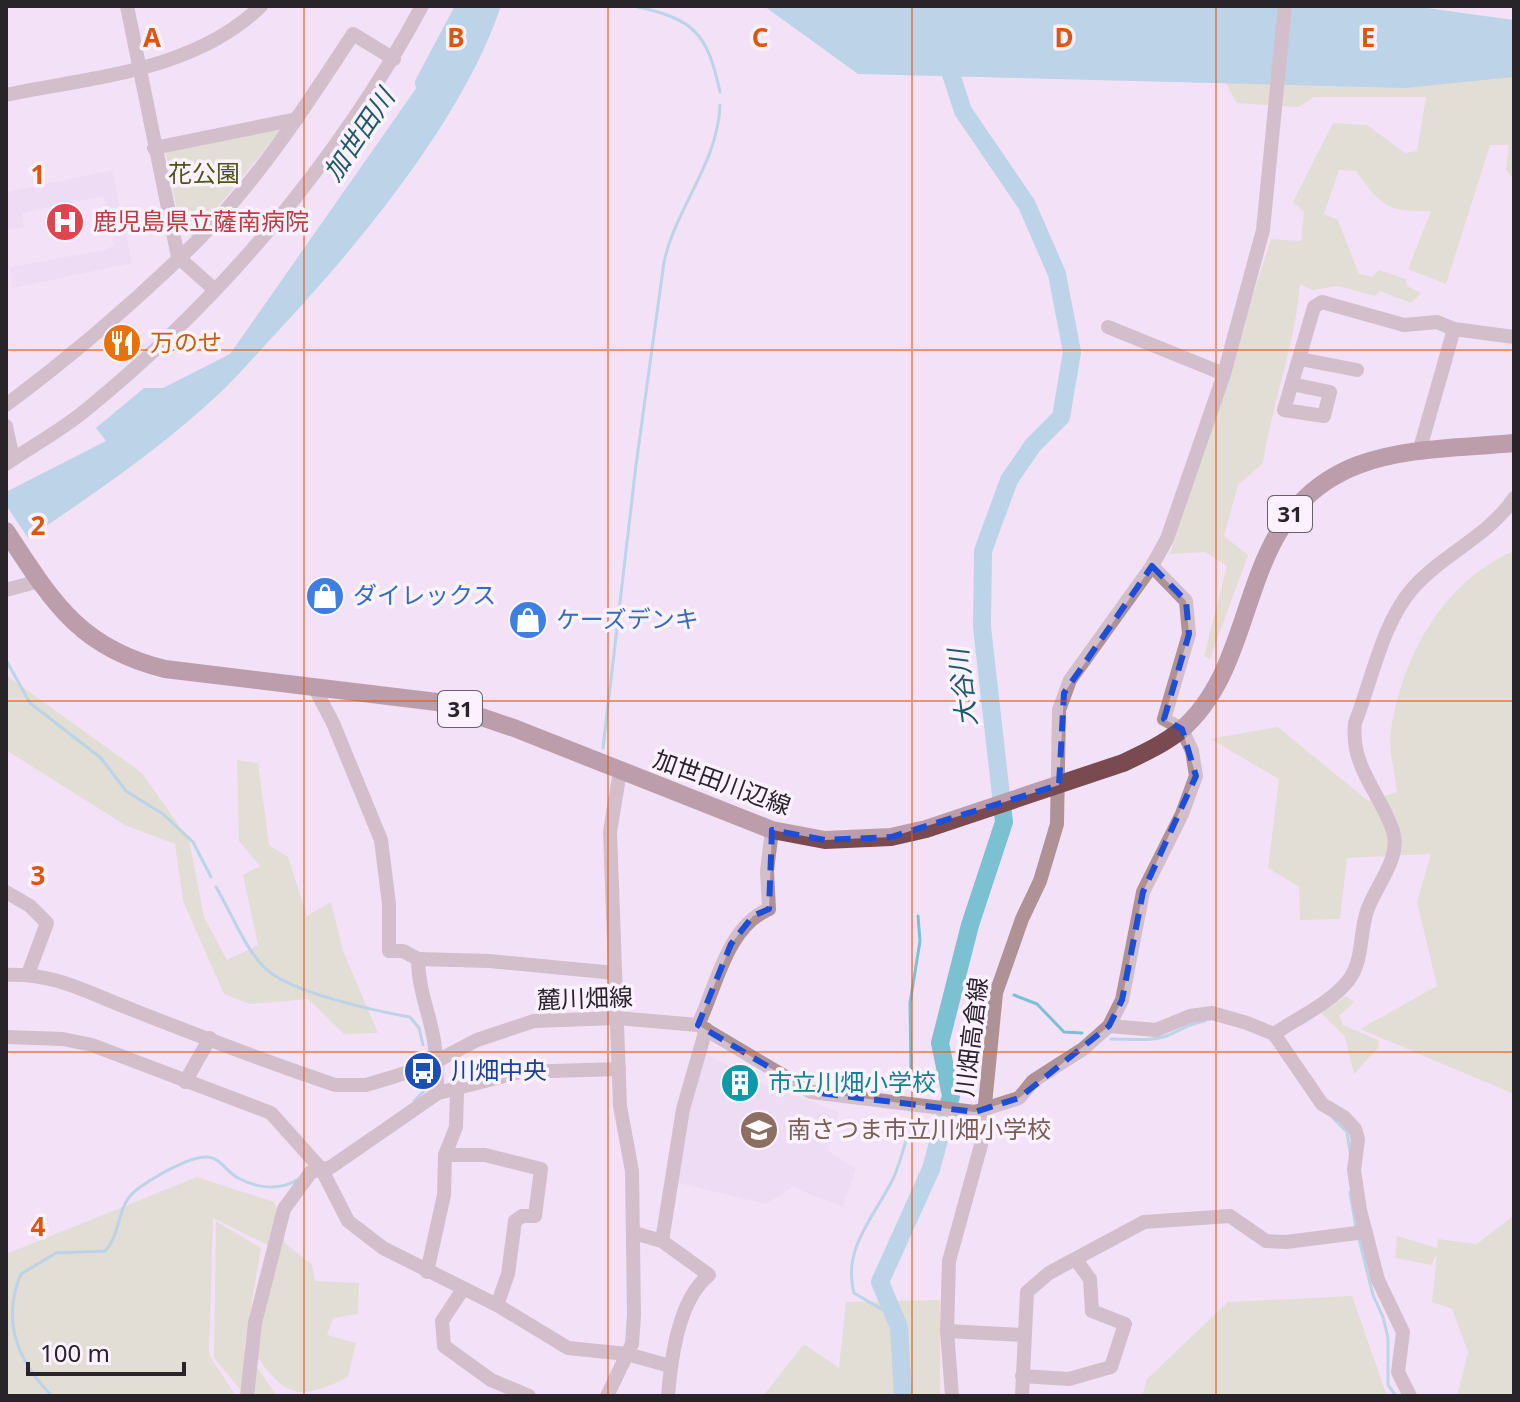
<svg xmlns="http://www.w3.org/2000/svg" width="1520" height="1402" viewBox="0 0 1520 1402" font-family="'Noto Sans','Noto Sans JP',sans-serif">
<style>
.built{fill:#e9d4ef}
.green{fill:#cfd8aa}
.water{fill:#7cc1d2}
.pier{fill:#f3e2f7}
.lines{fill:none;stroke-linecap:round;stroke-linejoin:round}
.stream{stroke:#7cc1d2;stroke-width:3}
.river{stroke:#7cc1d2;stroke-width:18}
.minor{stroke:#ae9295;stroke-width:14}
.major{stroke:#794b51;stroke-width:18}
.marked{fill:none;stroke:#1d4ed8;stroke-width:6;stroke-dasharray:16 10;stroke-linejoin:round}
.grid{fill:none;stroke:#de560e;stroke-width:2;stroke-opacity:0.55}
.labels{text-anchor:middle;stroke-width:7;stroke-linejoin:round;paint-order:stroke}
.shield{fill:#fcf2ff;stroke:#68616a;stroke-width:2}
.shield-label{font-size:22px;font-weight:bold;fill:#29232a}
.park-label{font-size:24px;fill:#4c5418;stroke:#fcf2ff}
.health-label{font-size:24px;fill:#be3a42;stroke:#fcf2ff;text-anchor:start}
.food-label{font-size:24px;fill:#c56008;stroke:#fcf2ff;text-anchor:start}
.shop-label{font-size:24px;fill:#366cbe;stroke:#fcf2ff;text-anchor:start}
.street-label{font-size:24px;fill:#29232a;stroke:#fcf2ff}
.transit-label{font-size:24px;fill:#164399;stroke:#fcf2ff;text-anchor:start}
.culture-label{font-size:24px;fill:#0d838f;stroke:#fcf2ff;text-anchor:start}
.education-label{font-size:24px;fill:#785e54;stroke:#fcf2ff;text-anchor:start}
.water-label{font-size:26px;font-style:italic;fill:#215a67;stroke:#fcf2ff}
.grid-label{font-size:26px;text-anchor:middle;font-weight:bold;fill:#de560e;stroke:#fcf2ff;stroke-width:7;stroke-linejoin:round;paint-order:stroke}
</style>
<rect width="100%" height="100%" fill="#f3e2f7"/>
<g class="built">
<path d="M112 170 132 263 13 288 9 267 105 250 114 245 104 196 22 213 24 227 6 230V192Z"/>
<path d="M703 1052 757 1081 839 1112 828 1151 856 1169 843 1207 792 1187 766 1204 678 1183 680 1147Z"/>
</g>
<g class="green">
<path d="M1514 55V180L1506 170 1509 145H1490L1446 284 1408 269 1431 211C1386 212 1381 206 1356 171L1339 170 1324 214 1338 220 1359 274 1372 277 1379 270 1406 279 1407 286 1421 293 1411 303 1380 291 1375 296 1338 286 1312 290 1300 284C1295 346 1272 403 1263 463L1238 485 1224 536 1248 555 1210 659 1204 656 1227 566 1205 552 1170 554 1271 239 1301 241 1304 212 1293 202 1333 123 1367 125 1405 153 1417 151 1426 97H1314L1298 107 1237 103 1215 64Z"/>
<path d="M278 127 280 131 193 237 181 230 165 150Z"/>
<path d="M1514 551V1094L1360 1029 1437 986 1417 902 1431 854 1347 858 1340 919 1300 920 1299 887 1268 868 1279 779 1210 739 1278 727 1368 801 1397 792C1395 773 1388 750 1391 731 1401 658 1444 580 1514 551Z"/>
<path d="M6 675 142 773 189 840 204 917 227 960 258 945 243 875 260 866 239 841 237 760 258 763 269 845 288 857 307 916 331 902 343 951 378 1033 344 1034 308 999 250 1004 224 994 183 901 175 844 125 825 6 750Z"/>
<path d="M1346 996 1354 1002 1339 1016 1343 1025 1378 1040 1379 1047 1354 1074 1345 1037 1321 1013Z"/>
<path d="M197 1177 274 1202 285 1243 312 1265 315 1281 359 1283 358 1314 333 1318 327 1335 356 1343 348 1377C298 1402 286 1397 254 1353L280 1251 213 1218 209 1355 236 1396H6V1254Z"/>
<path d="M1514 1215V1396H1457L1468 1352 1452 1309 1432 1302 1437 1254 1431 1265 1395 1258 1397 1236 1437 1248 1438 1239 1477 1244Z"/>
<path d="M216 1221 261 1248 244 1349 277 1396H246L214 1358Z"/>
<path d="M1352 1296 1387 1396H1142L1147 1379 1228 1302Z"/>
<path d="M940 1300V1396H763L804 1344 839 1368 846 1302Z"/>
</g>
<g class="water">
<path d="M460 6H501C463 119 360 243 279 330 259 351 241 373 221 392 156 453 79 504 6 553V492L106 441 96 428 144 388H163L230 354 436 60Z"/>
<path d="M764 6H1412L1514 20V77L1405 88 858 74Z"/>
</g>
<path class="pier" d="M6 505 30 541 7 557 6 555Z"/>
<g class="lines">
<g class="stream">
<path d="M634 6C694 19 707 32 720 92"/>
<path d="M6 660 30 703 101 758 126 791 163 814 193 842 211 877"/>
<path d="M603 748 636 465 664 262C676 207 718 163 720 105"/>
<path d="M216 887C231 912 244 947 264 967 287 992 376 1011 410 1017L419 1028 423 1045"/>
<path d="M956 980 978 984"/>
<path d="M1014 995 1037 1004 1064 1032 1082 1033"/>
<path d="M1111 1039C1130 1039 1151 1042 1169 1035 1182 1029 1191 1023 1205 1021"/>
<path d="M911 1073 910 1003 920 941 918 916"/>
<path d="M414 1101 427 1088 429 1077"/>
<path d="M1333 1118 1347 1132 1350 1152"/>
<path d="M1350 1192 1356 1228"/>
<path d="M1359 1239 1373 1295 1383 1317 1388 1338V1385L1396 1396"/>
<path d="M895 1317 854 1293C842 1249 874 1217 893 1179 899 1166 903 1151 907 1137"/>
<path d="M52 1396C17 1361 1 1321 21 1274L56 1253 105 1251C121 1235 116 1207 135 1191 149 1180 190 1155 208 1157 220 1158 227 1172 238 1178 257 1188 279 1191 297 1180"/>
</g>
<g class="river">
<path d="M424 83 465 6"/>
<path d="M903 1396 899 1327 880 1282 931 1169 951 1096 940 1043 970 925 1004 822 982 627 983 551 1009 480 1033 445 1061 417 1072 352 1057 274 1027 205 963 111 945 56"/>
</g>
<g class="minor">
<path d="M127 6 178 257 215 290"/>
<path d="M6 95C92 77 195 71 261 6"/>
<path d="M154 148 297 119"/>
<path d="M1108 327 1224 374"/>
<path d="M1300 359 1357 370"/>
<path d="M1292 384 1330 392 1324 416 1284 410 1314 307 1322 302 1404 325 1437 322 1454 329 1514 337"/>
<path d="M6 405C73 355 136 301 195 243 257 182 306 106 353 34L394 59"/>
<path d="M6 426 13 459"/>
<path d="M1419 452 1454 329"/>
<path d="M6 464C32 446 62 430 87 409 222 299 339 160 422 6"/>
<path d="M6 590 39 581"/>
<path d="M313 685 333 723 381 840 389 904V951H403L418 959C418 992 432 1018 435 1048 437 1063 436 1078 438 1093"/>
<path d="M6 892 30 906 47 923 28 974"/>
<path d="M418 959 489 961 615 973"/>
<path d="M6 975C52 972 86 992 128 1008 196 1035 265 1061 335 1085H366L396 1076 433 1063 477 1040 534 1021 617 1018 698 1025 811 1092 975 1112 1019 1098 1033 1081 1083 1049 1109 1026 1122 1000 1143 892 1182 814 1196 776 1192 751 1182 729 1164 719 1189 634 1186 601 1152 566"/>
<path d="M698 1025C717 985 726 928 769 909L767 871 772 830"/>
<path d="M1109 1026 1156 1030 1190 1016 1212 1013 1247 1023 1274 1034 1322 1104 1344 1117 1355 1129 1358 1139 1354 1170 1360 1210 1378 1280 1403 1332 1398 1372 1410 1396"/>
<path d="M1274 1034C1299 1017 1329 1004 1348 981 1364 960 1359 935 1367 911 1375 886 1402 858 1393 831 1380 792 1350 767 1355 723 1372 680 1382 623 1413 588 1443 554 1489 536 1514 498"/>
<path d="M6 1037 63 1039 92 1045 271 1113 322 1170 348 1221 383 1248 497 1305 568 1348 627 1354 670 1366"/>
<path d="M185 1082 210 1038"/>
<path d="M445 1155H485L541 1169 535 1216H522L515 1221 508 1274 497 1305"/>
<path d="M634 1233 662 1241 709 1275C678 1300 671 1359 668 1396"/>
<path d="M662 1241 683 1109 706 1029"/>
<path d="M427 1272 444 1195 445 1155 456 1127 457 1091"/>
<path d="M463 1289 442 1321 444 1346 491 1380 529 1396"/>
<path d="M947 1331 1024 1335"/>
<path d="M1022 1376 1069 1379 1111 1367 1125 1324 1092 1311 1090 1279 1076 1260"/>
<path d="M247 1396 255 1323 284 1209 311 1172 331 1167 438 1093 520 1072 619 1069"/>
<path d="M607 1396 632 1344 634 1315 632 1171 620 1106 610 832 620 771"/>
<path d="M952 1396 947 1331 949 1261 981 1145 996 993 1022 919 1040 881 1057 824 1059 710 1070 680 1152 566 1167 539 1224 374 1263 230 1285 6"/>
<path d="M1022 1396 1027 1292 1049 1273 1144 1222 1230 1216 1266 1241 1286 1242 1365 1232"/>
</g>
<path class="major" d="M6 531C52 601 79 648 165 669L437 702 514 728 772 830 825 840 891 837 926 829 1123 763C1142 754 1164 744 1181 730 1265 658 1232 513 1358 465 1406 447 1463 448 1514 443"/>
</g>
<path d="M0 0H1520V1402H0ZM1152 566 1186 601 1189 634 1164 719 1182 729 1196 776 1143 892 1122 1000 1109 1026 1019 1098 975 1112 811 1092 698 1025 731 944 753 916 769 909 772 830 825 840 891 837 1059 785 1064 693Z" fill="#f3e2f7" fill-opacity=".55" fill-rule="evenodd"/>
<path class="marked" d="M1152 566 1186 601 1189 634 1164 719 1182 729 1196 776 1143 892 1122 1000 1109 1026 1019 1098 975 1112 811 1092 698 1025 731 944 753 916 769 909 772 830 825 840 891 837 1059 785 1064 693Z"/>
<path class="grid" d="M304 6V1396M608 6V1396M912 6V1396M1216 6V1396M6 350H1514M6 701H1514M6 1052H1514"/>
<defs>
<g id="hospital-disc" transform="scale(2)"><circle r="9.5" fill="#e0444e" stroke="#fcf2ff"/><path d="M-5-5h3v3.5h4V-5h3V5h-3V1.5h-4V5h-3Z" fill="#fff"/></g>
<g id="restaurant-disc" transform="scale(2)"><circle r="9.5" fill="#e8710a" stroke="#fcf2ff"/><path d="M-5-6h1v4h1v-4h1v4h1v-4h1v5L-1.5 .5V6h-2V.5L-5-1ZM5-6V6H3V1.5H1.5Q1.5-4 5-6Z" fill="#fff"/></g>
<g id="shop-disc" transform="scale(2)"><circle r="9.5" fill="#3f7fe0" stroke="#fcf2ff"/><path d="M-5-2.5h2.3a2.7 3.5 0 0 1 5.4 0H5L5.5 6h-11ZM-1.5-2.5h3a1.5 2.3 0 0 0-3 0Z" fill="#fff"/></g>
<g id="bus-disc" transform="scale(2)"><circle r="9.5" fill="#1a4fb4" stroke="#fcf2ff"/><path d="M-5-6H5V4H4V6H2V4H-2V6H-4V4H-5ZM-3.5-4V0h7V-4ZM-3.5 1.2v1.5H-2V1.2ZM2 1.2v1.5H3.5V1.2Z" fill="#fff"/></g>
<g id="building-disc" transform="scale(2)"><circle r="9.5" fill="#0f9aa8" stroke="#fcf2ff"/><path d="M-4-6H4V6H1V3H-1V6H-4ZM-2.5-4.3h1.7v1.8h-1.7ZM.8-4.3h1.7v1.8H.8ZM-2.5-1h1.7V.8h-1.7ZM.8-1h1.7V.8H.8Z" fill="#fff"/></g>
<g id="school-disc" transform="scale(2)"><circle r="9.5" fill="#8d6e63" stroke="#fcf2ff"/><path d="M0-5L7-2L0 1L-7-2ZM-4 1L0 2.5L4 1V4Q0 6-4 4Z" fill="#fff"/></g>
</defs>
<g fill-rule="evenodd">
<use href="#hospital-disc" x="65" y="222"/>
<use href="#restaurant-disc" x="122" y="343"/>
<use href="#shop-disc" x="325" y="596"/>
<use href="#shop-disc" x="528" y="620"/>
<use href="#bus-disc" x="423" y="1071"/>
<use href="#building-disc" x="740" y="1083"/>
<use href="#school-disc" x="759" y="1130"/>
</g>
<g class="labels">
<g class="shield">
<rect x="1268" y="496" width="44" height="36" rx="6"/>
<rect x="438" y="691" width="44" height="36" rx="6"/>
</g>
<g class="shield-label">
<text x="1290" y="522">31</text>
<text x="460" y="717">31</text>
</g>
<g class="park-label">
<text x="204" y="182">花公園</text>
</g>
<g class="health-label">
<text x="93" y="230">鹿児島県立薩南病院</text>
</g>
<g class="food-label">
<text x="150" y="351">万のせ</text>
</g>
<g class="shop-label">
<text x="353" y="604">ダイレックス</text>
<text x="556" y="628">ケーズデンキ</text>
</g>
<g class="street-label">
<text transform="translate(722 783) rotate(20)" y="8">加世田川辺線</text>
<text transform="translate(585 999) rotate(-2)" y="8">麓川畑線</text>
<text transform="translate(972 1037) rotate(-83)" y="8">川畑高倉線</text>
</g>
<g class="transit-label">
<text x="451" y="1079">川畑中央</text>
</g>
<g class="culture-label">
<text x="768" y="1091">市立川畑小学校</text>
</g>
<g class="education-label">
<text x="787" y="1138">南さつま市立川畑小学校</text>
</g>
<g class="water-label">
<text transform="translate(359 135) rotate(-56)" y="9">加世田川</text>
<text transform="translate(963 688) rotate(-97)" y="9">大谷川</text>
</g>
</g>
<g class="grid-label">
<text x="152" y="47">A</text>
<text x="456" y="47">B</text>
<text x="760" y="47">C</text>
<text x="1064" y="47">D</text>
<text x="1368" y="47">E</text>
<text x="38" y="184">1</text>
<text x="38" y="535">2</text>
<text x="38" y="885">3</text>
<text x="38" y="1236">4</text>
</g>
<rect width="1520" height="1402" fill="none" stroke="#29232a" stroke-width="16"/>
<path d="M28 1362v12h156v-12" fill="none" stroke="#29232a" stroke-width="4"/>
<text x="40" y="1362" font-size="24" fill="#29232a" stroke="#fcf2ff" stroke-width="6" paint-order="stroke">100 m</text>
</svg>
